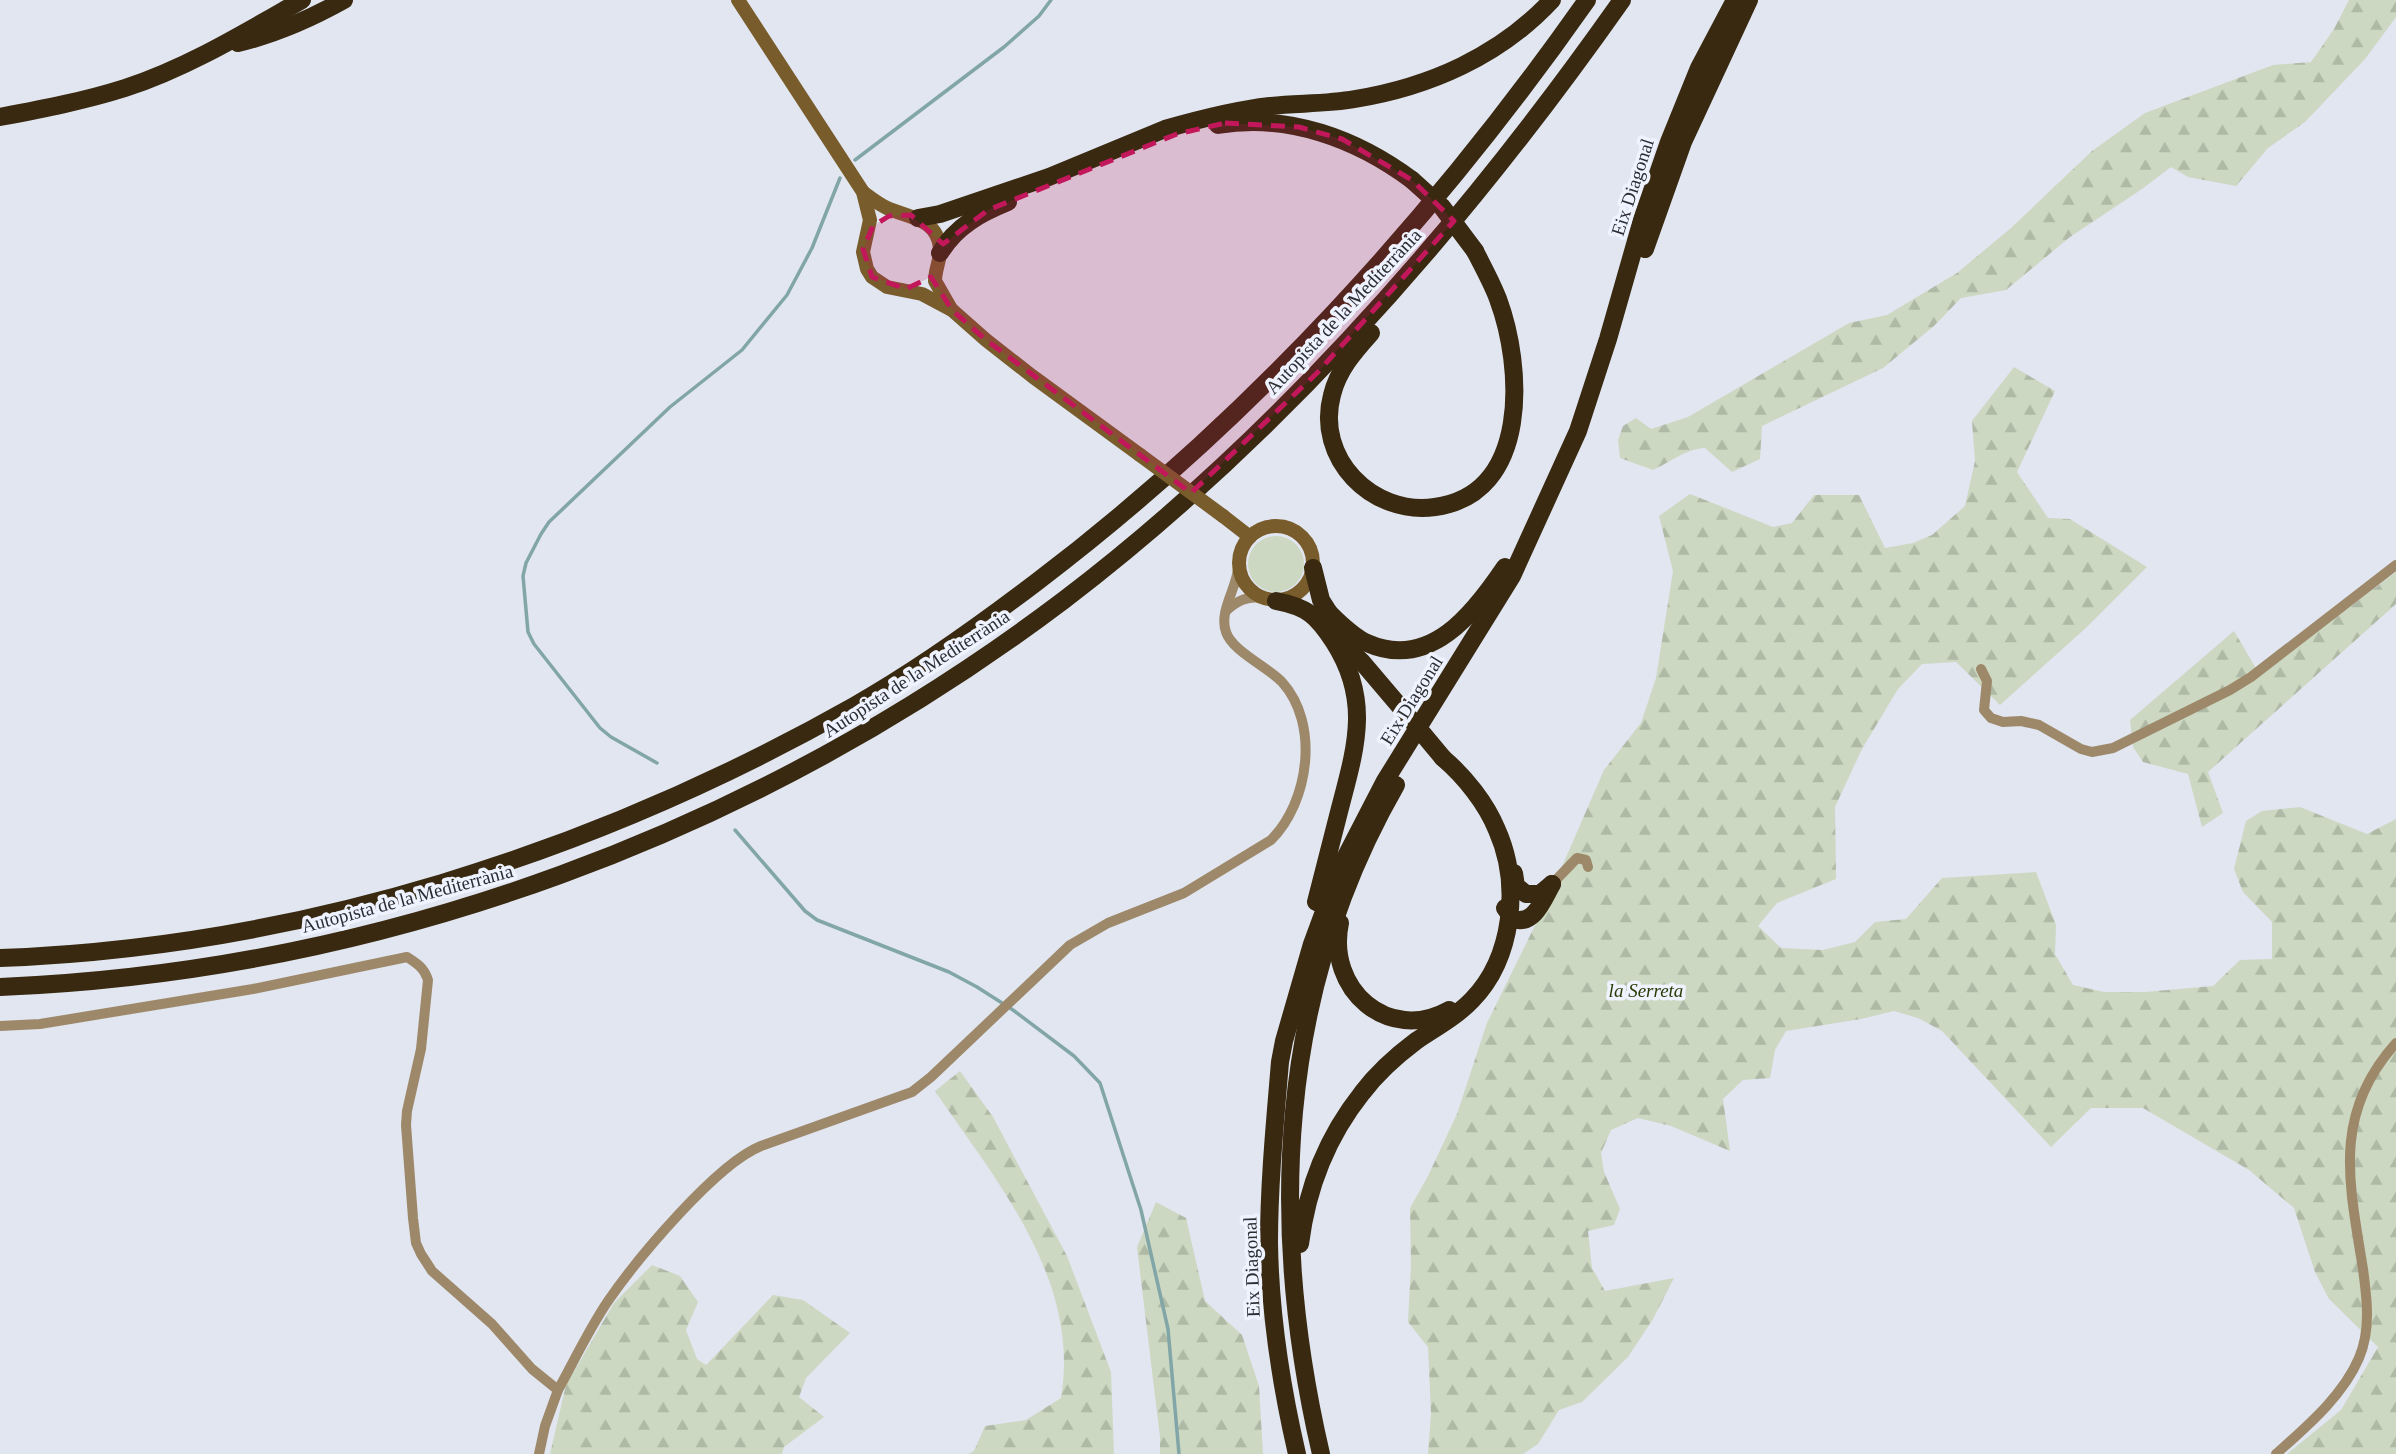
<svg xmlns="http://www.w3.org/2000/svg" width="2396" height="1454" viewBox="0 0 2396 1454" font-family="'Times New Roman',serif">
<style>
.green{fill:#ccd8c1}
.forest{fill:url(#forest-firs)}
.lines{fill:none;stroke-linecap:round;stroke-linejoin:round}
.stream{stroke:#82a6a8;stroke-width:3.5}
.street{stroke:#9d896a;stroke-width:10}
.secondary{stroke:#795c2b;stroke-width:14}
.highway{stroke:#382910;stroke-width:18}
.secondary-bridge{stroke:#795c2b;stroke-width:14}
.highway-bridge{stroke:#382910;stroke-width:18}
.marked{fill:#c2185b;fill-opacity:0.2;stroke:#c2185b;stroke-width:5;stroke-dasharray:14 9;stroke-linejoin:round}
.labels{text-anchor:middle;stroke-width:7;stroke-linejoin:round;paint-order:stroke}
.street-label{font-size:19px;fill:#2c2d32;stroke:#eff3ff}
.park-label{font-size:19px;font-style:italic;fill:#273d05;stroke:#eff3ff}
</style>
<defs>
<pattern id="forest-firs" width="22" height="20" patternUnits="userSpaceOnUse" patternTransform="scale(1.75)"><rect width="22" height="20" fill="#ccd8c1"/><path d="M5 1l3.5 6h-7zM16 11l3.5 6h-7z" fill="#afbaa6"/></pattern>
</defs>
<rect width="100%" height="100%" fill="#e1e6f1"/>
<circle class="green" cx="1276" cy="564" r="28"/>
<g class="forest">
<path d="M2349 0H2396V17L2365 59 2305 122 2268 148 2236 186 2188 177 2171 167 2142 189 2070 237 2006 290 1961 298 1934 326 1883 368 1762 426 1760 459 1732 472 1705 448C1685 449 1671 462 1653 470L1620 458 1618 440 1623 426 1636 418 1651 429 1688 417 1849 323 1887 315 1957 273 2011 228 2092 151 2145 113 2273 65 2311 62 2334 29Z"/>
<path d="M2014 367 2055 391 2017 472 2048 518 2070 519 2147 567 2087 627 2000 705 1956 662 1922 664 1898 689 1862 749 1835 807 1836 879 1777 903 1758 926 1781 948 1823 950 1855 942 1875 922 1906 919 1942 878 2036 872 2056 925 2055 954 2073 985 2104 992H2145L2213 986 2240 960 2272 959V922L2243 892 2234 869 2246 821 2262 811 2300 807 2367 834 2396 819V1454H2287L2341 1410 2378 1347 2329 1299 2315 1272 2294 1208 2249 1170 2143 1108H2091L2051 1147 1942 1031 1918 1018 1894 1011 1861 1019 1786 1031 1775 1050 1770 1078 1743 1080 1723 1099 1730 1151 1671 1126 1638 1118 1611 1130 1601 1153 1604 1172 1620 1209 1614 1225 1588 1231 1592 1268 1605 1291 1674 1278 1653 1319 1628 1357 1582 1402 1559 1410 1538 1444 1523 1454H1428L1431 1414 1428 1347 1408 1322 1411 1265 1410 1208 1428 1176 1457 1114 1487 1023 1547 901 1604 770 1641 723 1656 678 1673 571 1659 516 1690 494 1773 527 1792 523 1814 495H1859L1885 548 1913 543 1932 535 1965 506 1975 461 1972 421Z"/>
<path d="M2396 572V604L2208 772 2223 813 2202 827 2188 774 2143 762 2133 747 2130 720 2234 631 2260 675Z"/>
<path d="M960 1071 993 1117 1067 1256 1111 1372 1114 1454H969L974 1451 985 1426 1026 1420 1061 1398C1081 1280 997 1182 935 1091Z"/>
<path d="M1156 1202 1186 1218 1205 1301 1242 1335 1259 1386 1263 1454H1160V1437L1137 1247Z"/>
<path d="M652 1265 680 1276 698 1302 686 1330 697 1359 706 1365 773 1295 803 1300 850 1333 806 1378 799 1397 824 1417 784 1447 782 1454H550L566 1385 614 1303Z"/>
</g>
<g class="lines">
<g class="stream">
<path d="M855 160 1004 47 1039 16 1051 0"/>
<path d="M657 763 611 737 600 728 534 644 528 632 523 576 526 563 541 534 549 522 670 407 742 350 787 295 812 248 840 178"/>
<path d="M735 830 805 911 817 920 949 972 977 987 1013 1010 1074 1056 1100 1083 1141 1210 1168 1329 1179 1454"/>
</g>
<g class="street">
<path d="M1227 610C1238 600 1248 596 1262 598"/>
<path d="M1981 669 1987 681 1984 710 1991 718 2003 722 2021 721 2039 725 2081 749 2092 752 2113 748 2230 690 2251 677 2396 565"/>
<path d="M1552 884 1577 858 1586 860 1588 867"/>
<path d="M0 1026 40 1024 253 989 407 957C418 964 424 968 428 980L421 1049 407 1111 406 1125 413 1218 416 1243 421 1254 432 1271 492 1324 532 1369 558 1390 545 1426 539 1454"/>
<path d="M558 1390C574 1361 589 1329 608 1301 637 1259 716 1164 761 1146L912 1092 931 1077 1070 945 1108 923 1184 893 1271 840C1309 802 1320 724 1282 682 1268 667 1232 651 1226 632 1219 612 1235 591 1238 570"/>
<path d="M2276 1454C2306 1427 2343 1396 2359 1358 2371 1330 2367 1299 2363 1269 2349 1182 2332 1114 2396 1043"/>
</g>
<g class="secondary">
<path d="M738 0 863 192 870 220 863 252 867 269 872 277 887 287 922 294 952 310 986 340 1032 376 1140 455"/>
<path d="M864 193C871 198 878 204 887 208 909 218 937 218 940 248 941 259 935 269 935 281L951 309"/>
<path d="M1223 516 1250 537"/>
<circle cx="1276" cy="563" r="37"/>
</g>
<g class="highway">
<path d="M238 43C276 34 310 19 344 0"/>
<path d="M0 117C42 109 84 101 125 88 187 68 246 32 302 0"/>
<path d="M1218 125C1288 113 1357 139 1412 180"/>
<path d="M918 218 940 214 1049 177 1165 129C1200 119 1234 110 1270 106 1298 103 1327 104 1355 99 1429 87 1500 56 1552 0"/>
<path d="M1645 249 1683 142 1749 0"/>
<path d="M940 253C956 226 981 213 1008 202"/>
<path d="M1371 333C1354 352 1338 370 1332 395 1315 458 1372 516 1435 507 1531 494 1523 366 1498 299 1492 283 1483 267 1475 251"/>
<path d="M1313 568 1321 600 1335 622"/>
<path d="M1276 601C1308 607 1317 616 1334 642 1371 700 1356 747 1340 808 1332 839 1324 870 1316 902"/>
<path d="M1329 613C1340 623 1352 636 1367 643 1430 671 1474 613 1505 567"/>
<path d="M1340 641 1362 662 1413 722"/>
<path d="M1514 873 1516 886 1526 894H1540L1552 884"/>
<path d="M1505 908 1513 919C1534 926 1543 900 1552 884"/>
<path d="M1340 923C1326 989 1388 1044 1449 1010"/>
<path d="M0 958C300 947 594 853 854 706 918 670 979 626 1038 581 1250 420 1434 218 1587 0"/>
<path d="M0 987C385 971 757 832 1064 600 1282 434 1465 223 1622 0"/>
<path d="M1300 1244C1307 1188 1327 1137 1362 1093 1377 1073 1396 1056 1416 1041 1435 1028 1456 1017 1472 1000 1513 958 1521 884 1497 830 1486 803 1465 777 1443 758"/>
<path d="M1297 1454C1281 1385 1270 1314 1269 1243 1269 1183 1275 1122 1280 1062L1284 1041 1312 944 1340 868 1385 781 1512 576 1578 431 1608 339 1642 220 1669 142 1699 68 1735 0"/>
<path d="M1321 1454C1268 1226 1277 992 1396 785"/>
</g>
<path class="secondary-bridge" d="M1140 455 1223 516"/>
<g class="highway-bridge">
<path d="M1412 180 1442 207 1475 251"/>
<path d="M1413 722 1443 758"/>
</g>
</g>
<path class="marked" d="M1225 123 1299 127 1342 139 1412 180 1454 221 1317 373 1191 493 986 340 952 310 931 277 906 289 872 277 863 249 873 226 889 216 911 215 943 244 988 210 1177 134Z"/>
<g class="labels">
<g class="street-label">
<text transform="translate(1632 187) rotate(-72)" y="7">Eix Diagonal</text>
<text transform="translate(1343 311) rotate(-47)" y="7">Autopista de la Mediterrània</text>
<text transform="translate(916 673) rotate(-33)" y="7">Autopista de la Mediterrània</text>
<text transform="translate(1411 700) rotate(-58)" y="7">Eix Diagonal</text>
<text transform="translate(407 898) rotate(-15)" y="7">Autopista de la Mediterrània</text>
<text transform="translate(1251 1267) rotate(-92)" y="7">Eix Diagonal</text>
</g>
<g class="park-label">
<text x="1646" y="997">la Serreta</text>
</g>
</g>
</svg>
